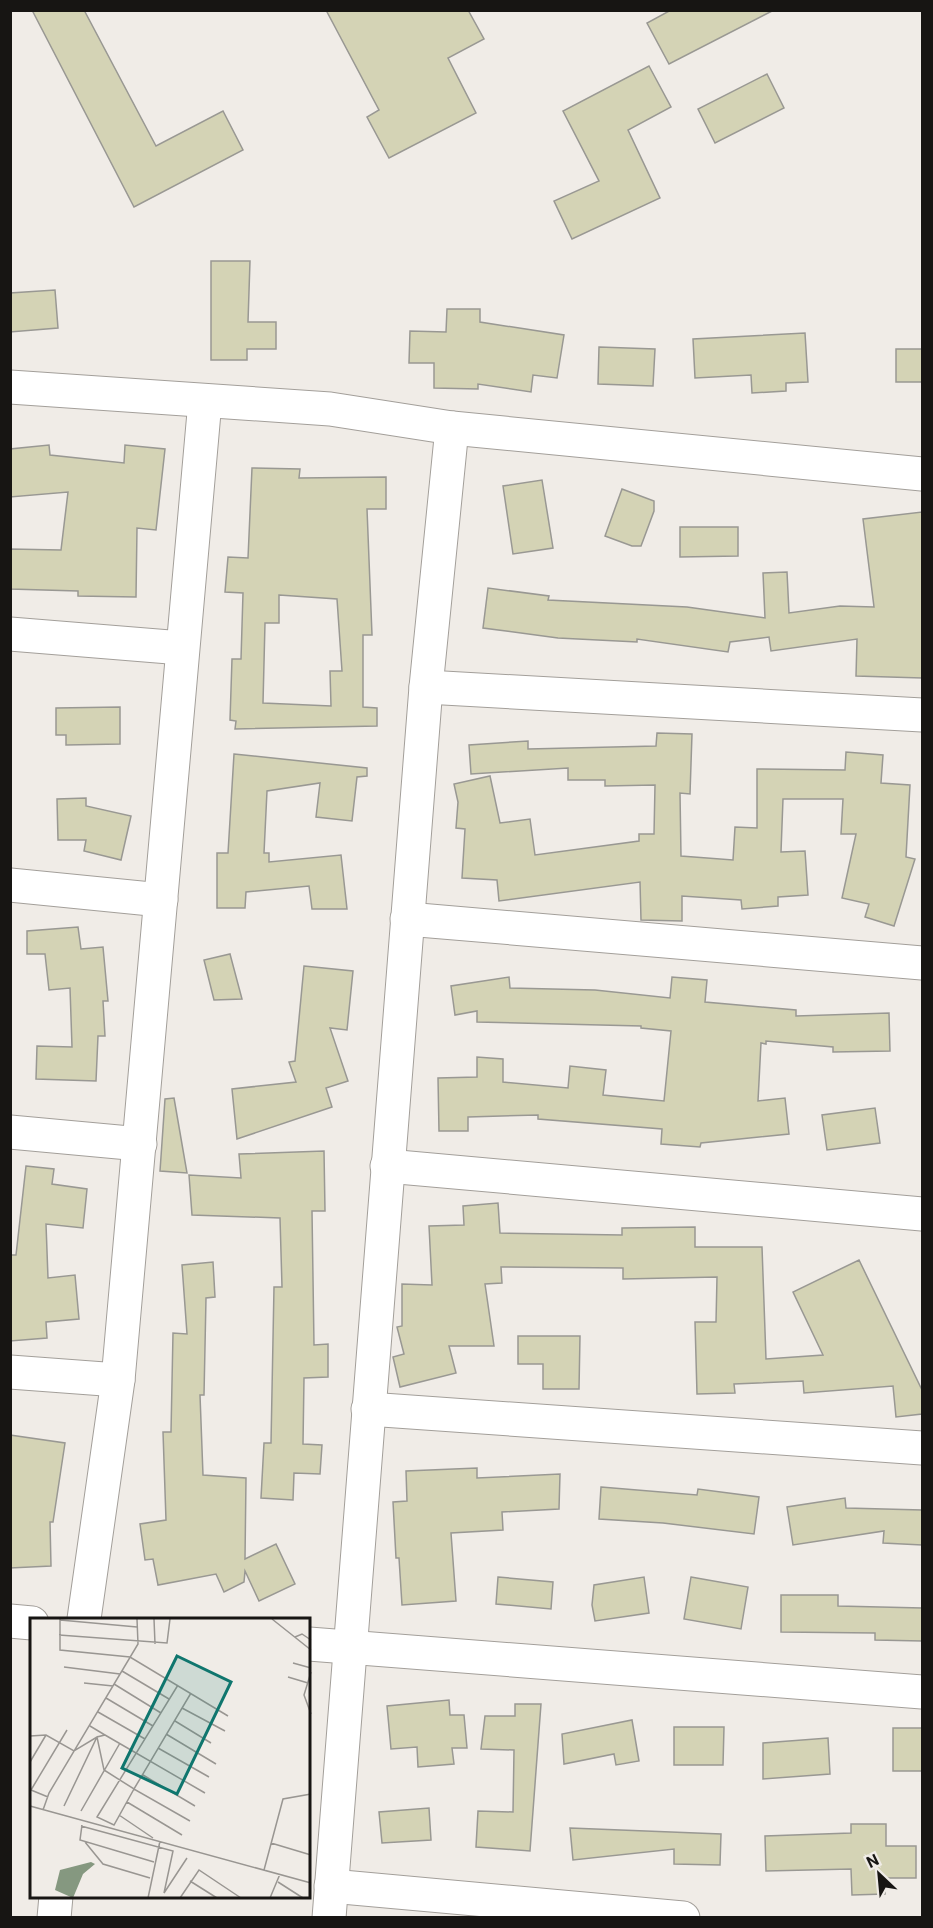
<svg xmlns="http://www.w3.org/2000/svg" width="933" height="1928" viewBox="0 0 933 1928" font-family="Roboto,sans-serif">
<style>
.building{fill:#d4d3b5;stroke:#999893;stroke-width:1.5;fill-rule:evenodd}
.lines{fill:none;stroke-linecap:round;stroke-linejoin:round}
.minor-casing{stroke:#a39f9a;stroke-width:35}
.minor{stroke:#fff;stroke-width:33}
.inset-road{fill:none;stroke:#999692;stroke-width:1.5}
.view{fill:#0f766e;fill-opacity:0.15;stroke:#0f766e;stroke-width:3}
.inset-edge{fill:none;stroke:#171513;stroke-width:3}
</style>
<rect width="100%" height="100%" fill="#f0ece7"/>
<g class="building">
<path d="M32 10H84L156 146 223 111 243 150 134 207Z"/>
<path d="M326 10H468L484 39 448 58 476 113 389 158 367 117 379 110Z"/>
<path d="M671 10H774L669 64 647 23Z"/>
<path d="M649 66 671 107 628 130 660 198 572 239 554 201 599 181 563 111Z"/>
<path d="M767 74 784 108 715 143 698 109Z"/>
<path d="M211 261H250L248 322H276V349H247V360H211Z"/>
<path d="M55 290 58 328 10 332V293Z"/>
<path d="M447 309H480V322L564 335 557 378 533 375 531 392 478 384V389L434 388V363H409L410 331 446 332Z"/>
<path d="M805 333 808 382 786 383V391L752 393 751 375 695 378 693 339Z"/>
<path d="M599 347 655 349 653 386 598 384Z"/>
<rect x="896" y="349" width="26" height="33"/>
<path d="M49 445 50 455 124 463 125 445 165 449 156 530 137 528 136 597 78 596V591L10 589V549L61 550 68 492 10 497V449Z"/>
<path d="M252 468 300 469 299 478 386 477V509H367L372 635H363V707L377 708V726L235 729 236 721 230 720 232 659H241L243 593 225 592 228 557 248 558ZM279 595 337 599 342 671H330L331 706 263 703 265 623H279Z"/>
<path d="M542 480 553 548 513 554 503 486Z"/>
<path d="M622 489 654 501V511L641 546H632L605 536Z"/>
<path d="M922 512V678L856 676 857 639 771 651 769 637 730 642 728 652 637 639V642L558 638 483 628 488 588 549 596 548 600 687 607 765 618 763 573 787 572 789 613 840 606 874 607 863 519Z"/>
<path d="M680 527H738V556L680 557Z"/>
<path d="M120 707V744L66 745V735H56V708Z"/>
<path d="M657 733 692 734 690 794 680 793 681 856 733 860 735 827 757 828V769L845 770 846 752 883 755 881 783 910 785 906 857 915 859 894 926 865 917 869 904 842 898 856 834H841L843 799H783L781 852 805 851 808 895 778 897V906L742 909 741 900 682 896V921L641 920 640 882 499 901 497 880 462 878 465 829 456 828 458 802 454 784 490 776 500 823 530 819 535 855 639 841V834H654L655 785 605 786V780H568V768L471 774 469 745 528 741V749L656 746Z"/>
<path d="M234 754 367 768V776L357 777 352 821 316 817 320 783 267 791 264 853H269V862L341 855 347 909H312L309 886 246 892 245 908H217V853H228Z"/>
<path d="M86 798V806L131 816 121 860 84 851 86 840H58L57 799Z"/>
<path d="M78 927 81 949 103 947 108 1001H103L105 1036H98L96 1081 36 1079 37 1046 72 1047 70 988 49 990 45 954H27V931Z"/>
<path d="M230 954 242 999 214 1000 204 960Z"/>
<path d="M304 966 353 971 347 1030 330 1028 348 1081 326 1088 332 1107 237 1139 232 1089 296 1082 289 1062 295 1061Z"/>
<path d="M509 977 510 988 595 990 670 998 672 977 707 980 705 1002 796 1010V1016L889 1013 890 1051 833 1052V1047L766 1041V1044L761 1043 758 1101 785 1098 789 1134 701 1143 700 1147 661 1144 662 1129 538 1119V1115L468 1117V1131H439L438 1078 477 1077V1057L503 1059V1082L568 1088 570 1066 606 1070 603 1095 664 1101 671 1031 641 1028V1026L477 1022V1011L455 1015 451 986Z"/>
<path d="M174 1098 187 1173 160 1171 165 1099Z"/>
<path d="M875 1108 880 1143 827 1150 822 1115Z"/>
<path d="M324 1151 325 1211H312L314 1345 328 1344V1377L304 1378 303 1444 322 1445 320 1474 294 1473 293 1500 261 1498 264 1443H271L274 1287H282L280 1218 192 1215 189 1175 241 1178 239 1154Z"/>
<path d="M26 1166 54 1169 52 1184 87 1189 83 1228 46 1224 48 1278 75 1275 79 1319 46 1322 47 1338 10 1341V1255H16Z"/>
<path d="M498 1203 500 1233 622 1235V1228L695 1227V1247H762L766 1359 823 1355 793 1292 859 1260 922 1390V1414L896 1417 893 1386 804 1393 803 1381 734 1384 735 1393 697 1394 695 1322H716L717 1277 623 1279V1268L501 1267 502 1283 485 1284 494 1346H449L456 1373 400 1387 393 1357 404 1354 397 1327 402 1326V1284L432 1285 429 1226 464 1225 463 1206Z"/>
<path d="M213 1262 215 1297 206 1298 204 1395H200L203 1475 246 1478 245 1559 276 1544 295 1584 259 1601 245 1571 244 1582 224 1592 216 1574 158 1585 153 1559 145 1560 140 1524 166 1520 163 1432H171L173 1333 187 1334 182 1265Z"/>
<path d="M518 1336H580L579 1389H543V1364H518Z"/>
<path d="M10 1435 65 1443 53 1522H50L51 1566 10 1568Z"/>
<path d="M477 1468V1478L560 1474 559 1509 502 1512 503 1530 451 1533 456 1601 402 1605 399 1558H396L393 1502 407 1501 406 1471Z"/>
<path d="M601 1487 697 1495 698 1489 759 1497 754 1534 663 1523 599 1519Z"/>
<path d="M845 1498 846 1508 922 1510V1545L883 1543 884 1531 793 1545 787 1507Z"/>
<path d="M498 1577 553 1582 551 1609 496 1604Z"/>
<path d="M644 1577 649 1613 595 1621 592 1605 594 1585Z"/>
<path d="M691 1577 748 1587 741 1629 684 1619Z"/>
<path d="M781 1595H838V1606L922 1608V1641L875 1640V1633L781 1632Z"/>
<path d="M449 1700 450 1715H464L467 1748H452L454 1764 418 1767 417 1747 391 1749 387 1706Z"/>
<path d="M515 1704H541L530 1851 476 1847 478 1811 513 1812 514 1750 481 1749 485 1716H515Z"/>
<path d="M632 1720 639 1761 616 1765 614 1754 564 1764 562 1734Z"/>
<path d="M674 1727H724L723 1765H674Z"/>
<rect x="893" y="1728" width="29" height="43"/>
<path d="M828 1738 830 1774 763 1779V1743Z"/>
<path d="M429 1808 431 1840 382 1843 379 1812Z"/>
<path d="M851 1824H886V1846H916V1878H885V1894L852 1895 851 1869 766 1871 765 1836 851 1833Z"/>
<path d="M570 1828 721 1834 720 1865 674 1864V1849L573 1860Z"/>
</g>
<g class="lines">
<g class="minor-casing">
<g id="minor">
<path d="M10 387 330 409 452 428 922 474"/>
<path d="M10 634 182 648"/>
<path d="M426 687 922 715"/>
<path d="M10 885 161 900"/>
<path d="M407 919 922 963"/>
<path d="M10 1132 140 1144"/>
<path d="M387 1166 922 1214"/>
<path d="M10 1372 118 1380"/>
<path d="M368 1409 922 1448"/>
<path d="M84 1619 118 1380 205 401"/>
<path d="M10 1621 32 1623"/>
<path d="M309 1644 922 1692"/>
<path d="M331 1886 683 1918"/>
<path d="M54 1918 56 1896"/>
<path d="M329 1918 426 687 452 428"/>
</g>
</g>
<use href="#minor" class="minor"/>
</g>
<g transform="translate(30 1618)">
<rect width="280" height="280" fill="#f0ece7"/>
<path d="M61 244 65 246 53 256 43 280 25 272 30 252Z" fill="#859880"/>
<path class="inset-road" d="M30 1V32L100 39 198 98M124 1 125 26M242 1 281 32M30 2 107 9M29 17 137 25 140 1M265 19 272 16 281 22M263 45 281 50M34 49 90 56M92 53 139 81M281 54 274 77 281 96M258 59 278 65M54 65 83 68M84 66 131 95M148 67 67 199 84 207 104 171 160 203M76 80 123 108M152 90 195 113M68 94 115 121M145 103 181 125M136 116 186 146M75 117 175 175M0 118 16 117 44 133 67 119 74 152 104 171 161 75M128 130 179 159M0 144 16 117M113 157 165 188M1 172 37 112M1 172 18 179M97 184 152 217M0 188 281 265M34 188 67 119 75 117 60 108M13 192 19 175 108 26 107 1M51 193 90 125M89 197 123 220M52 207 50 222 124 244M51 208 143 233 134 275 157 240M55 224 73 246 120 260M241 225 281 237M234 252 253 181 281 176M160 263 187 280M248 264 273 280M118 280 130 223M150 280 169 252 211 280M240 280 250 256"/>
<path class="view" d="M147 38 201 64 147 176 92 150Z"/>
<rect width="280" height="280" class="inset-edge"/>
</g>
<rect width="933" height="1928" fill="none" stroke="#171513" stroke-width="24"/>
<g transform="translate(879 1874) rotate(334)" stroke="#f0ece7" stroke-width="4.5" paint-order="stroke">
<path d="M0-4.5L10 22L0 15L-10 22Z" fill="#171513"/>
<text y="-9" font-size="16" font-weight="bold" text-anchor="middle" fill="#171513">N</text>
</g>
</svg>
